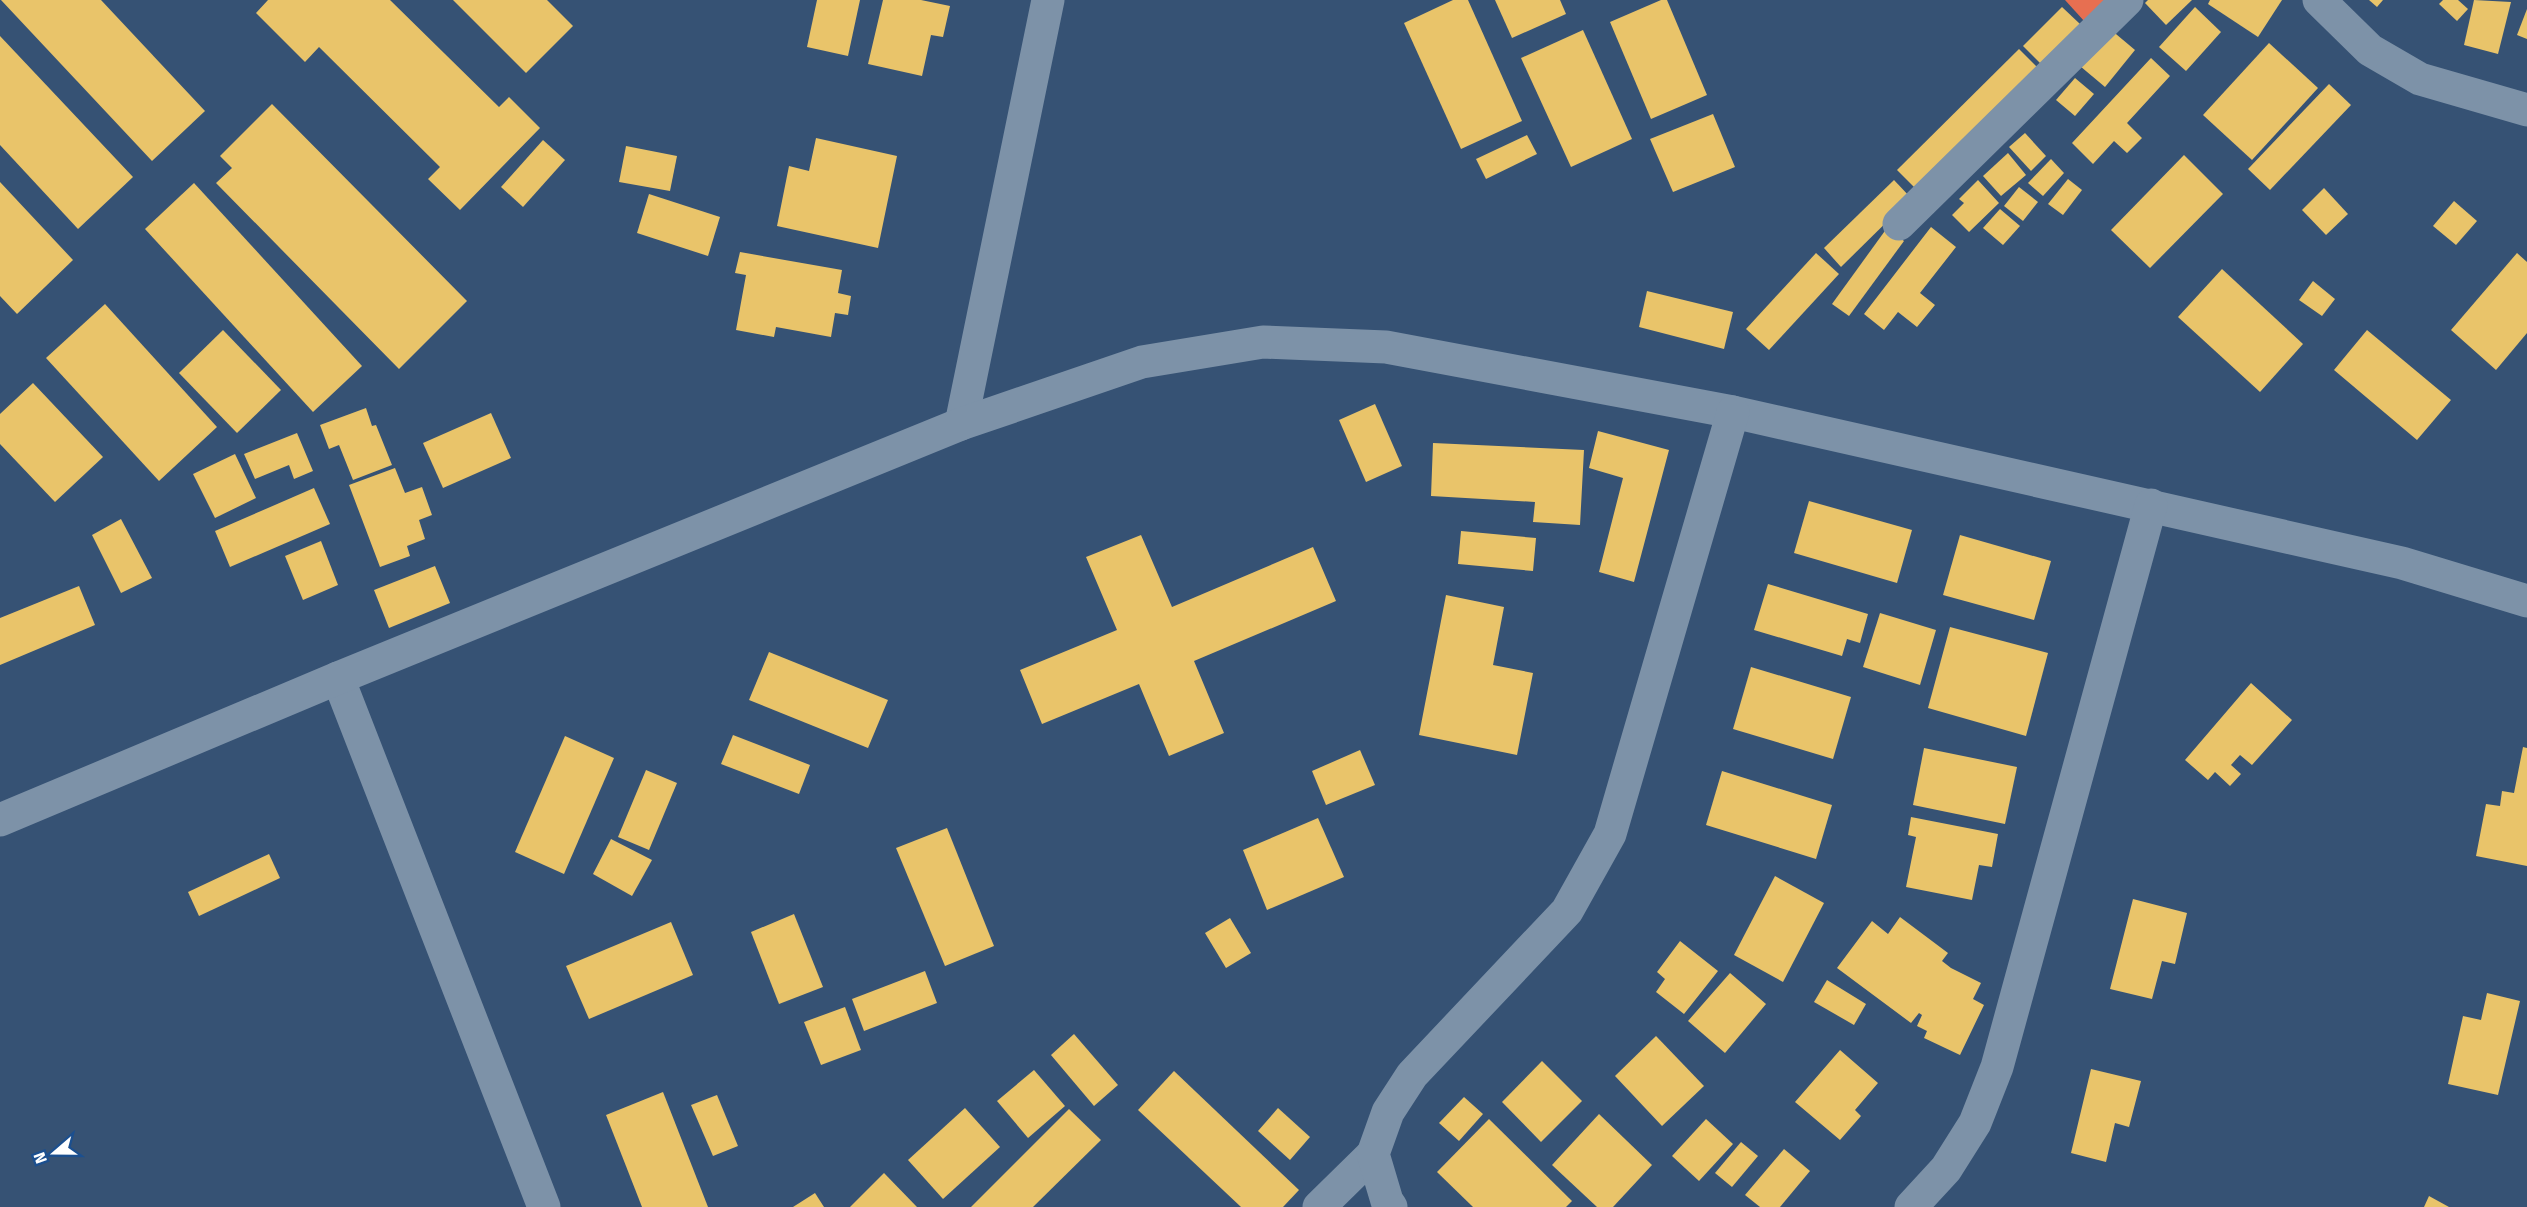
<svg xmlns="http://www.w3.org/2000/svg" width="2527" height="1207" viewBox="0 0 2527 1207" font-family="'Fira Sans',sans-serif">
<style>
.homes{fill:#e9c46a}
.shops{fill:#e76f51}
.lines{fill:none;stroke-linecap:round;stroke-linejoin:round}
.street{stroke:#7d92a8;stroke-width:33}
</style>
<rect width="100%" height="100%" fill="#365274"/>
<g class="homes">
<path d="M1 0H101L205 111 152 161Z"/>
<path d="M268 0H390L499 107 509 97 540 128 460 210 428 179 440 167 319 47 305 62 256 13Z"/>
<path d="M453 0H547L573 26 526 73Z"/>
<path d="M817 0H860L848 56 807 47Z"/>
<path d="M883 0H921L950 6 943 37 931 35 922 76 868 64Z"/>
<path d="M1453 0H1468L1522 121 1461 149 1404 23Z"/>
<path d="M1495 0H1560L1566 14 1512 38Z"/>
<path d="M1661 0H1667L1707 95 1651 119 1610 22Z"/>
<path d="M2148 0H2192L2166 25 2145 3Z"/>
<path d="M2210 0H2282L2258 37 2208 4Z"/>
<path d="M2369 0H2383L2377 7Z"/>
<path d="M2443 0H2458L2468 9 2457 21 2439 4Z"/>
<path d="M2474 0 2511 2 2498 54 2464 45Z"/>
<path d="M2062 7 2080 24 2041 64 2023 46Z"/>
<path d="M2195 7 2221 32 2186 71 2159 47Z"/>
<path d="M2527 9V39L2517 35Z"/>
<path d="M2110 29 2135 50 2105 87 2080 66Z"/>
<path d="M1583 30 1632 139 1571 167 1521 58Z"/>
<path d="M0 36 133 177 78 229 0 145Z"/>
<path d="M2269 43 2318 88 2252 160 2203 115Z"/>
<path d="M2019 49 2040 70 1918 191 1897 170Z"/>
<path d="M2151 58 2170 76 2127 123 2142 138 2127 153 2114 141 2093 164 2072 143Z"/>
<path d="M2075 78 2094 94 2075 116 2056 100Z"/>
<path d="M2329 84 2351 105 2270 190 2248 169Z"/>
<path d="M272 104 467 301 399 369 216 183 232 168 220 156Z"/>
<path d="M1713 114 1735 167 1673 192 1650 139Z"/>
<path d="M2025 133 2046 156 2031 171 2009 147Z"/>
<path d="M1527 135 1537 154 1486 179 1476 159Z"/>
<path d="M816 138 897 156 878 248 777 226 789 166 809 171Z"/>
<path d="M543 140 565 160 523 207 501 187Z"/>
<path d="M626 146 677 156 670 191 619 182Z"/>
<path d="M2008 153 2026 175 2001 196 1983 176Z"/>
<path d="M2184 155 2223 194 2150 268 2111 230Z"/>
<path d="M2051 159 2064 173 2043 196 2028 183Z"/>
<path d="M2068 179 2082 190 2063 215 2048 204Z"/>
<path d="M1894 180 1911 198 1841 267 1824 248Z"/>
<path d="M1978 180 1999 203 1969 232 1952 215 1964 203 1959 199Z"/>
<path d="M0 182 73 260 17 314 0 296Z"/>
<path d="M194 183 362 366 313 412 145 229Z"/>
<path d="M2019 187 2038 202 2023 221 2004 206Z"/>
<path d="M2324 188 2348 214 2326 235 2302 210Z"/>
<path d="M649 194 720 217 708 256 637 233Z"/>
<path d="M2454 201 2477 221 2456 245 2433 226Z"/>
<path d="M2000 209 2020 226 2003 245 1983 228Z"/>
<path d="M1931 227 1956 247 1920 293 1935 305 1917 327 1898 312 1884 330 1864 314Z"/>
<path d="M1887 228 1904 241 1849 316 1832 304Z"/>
<path d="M740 252 842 270 838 293 851 296 848 315 835 313 831 337 776 327 774 337 736 330 746 275 735 273Z"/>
<path d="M1816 253 1839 274 1769 350 1746 329Z"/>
<path d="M2517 253 2527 262V333L2496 370 2451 330Z"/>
<path d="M2222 269 2303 344 2260 392 2178 317Z"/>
<path d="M2313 281 2335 299 2322 316 2299 300Z"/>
<path d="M1647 291 1733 312 1724 349 1639 327Z"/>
<path d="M105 304 217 427 159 481 46 358Z"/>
<path d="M223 330 281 390 237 433 179 373Z"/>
<path d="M2367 330 2451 400 2417 440 2334 370Z"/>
<path d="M33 383 103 457 55 502 0 444V414Z"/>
<path d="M1375 404 1402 466 1366 482 1339 420Z"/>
<path d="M366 408 372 426 376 425 392 465 353 480 339 445 329 449 320 425Z"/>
<path d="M491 413 511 458 443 488 423 443Z"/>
<path d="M1598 431 1669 450 1634 582 1599 572 1623 478 1589 468Z"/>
<path d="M297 433 313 471 294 479 289 465 255 479 244 454Z"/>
<path d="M1433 443 1584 450 1580 525 1533 522 1535 502 1431 496Z"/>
<path d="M235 454 256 498 215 518 193 474Z"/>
<path d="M395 468 405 493 422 487 432 515 419 520 425 539 407 546 410 556 380 567 349 485Z"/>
<path d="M314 488 330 524 230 567 215 531Z"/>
<path d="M1809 501 1912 530 1897 583 1794 553Z"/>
<path d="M121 519 152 578 121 593 92 535Z"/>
<path d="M1461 531 1536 538 1533 571 1458 564Z"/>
<path d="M1141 535 1172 607 1313 547 1336 601 1194 661 1224 733 1169 756 1139 684 1042 724 1020 670 1117 630 1086 557Z"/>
<path d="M1960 535 2051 561 2034 620 1943 595Z"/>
<path d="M321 541 338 585 303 600 285 556Z"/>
<path d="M435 566 450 603 389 628 374 590Z"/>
<path d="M1768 584 1868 614 1860 643 1847 639 1842 656 1754 630Z"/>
<path d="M79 586 95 625 0 665V618Z"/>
<path d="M1446 595 1504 607 1493 665 1533 673 1517 755 1419 735Z"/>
<path d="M1880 613 1936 630 1920 685 1863 667Z"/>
<path d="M1950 627 2048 653 2026 736 1928 708Z"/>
<path d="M769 652 888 700 868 748 749 700Z"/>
<path d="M1751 667 1851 697 1833 759 1733 729Z"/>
<path d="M2251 683 2292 720 2252 765 2240 755 2231 765 2241 774 2230 786 2215 772 2208 780 2185 760Z"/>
<path d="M733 735 810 765 799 794 721 764Z"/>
<path d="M565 736 614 758 564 874 515 852Z"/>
<path d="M2523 747 2527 748V866L2476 856 2486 804 2500 806 2502 791 2514 793Z"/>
<path d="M1924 748 2017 767 2005 824 1913 805Z"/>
<path d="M1360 750 1375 785 1326 805 1312 771Z"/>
<path d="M646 770 677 783 649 850 618 837Z"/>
<path d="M1722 771 1832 805 1816 859 1706 825Z"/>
<path d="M1911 817 1998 834 1992 867 1979 865 1972 900 1906 887 1916 837 1908 835Z"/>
<path d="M1318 818 1344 877 1267 910 1243 850Z"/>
<path d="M947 828 994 946 945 966 896 848Z"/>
<path d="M611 839 652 860 632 896 593 874Z"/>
<path d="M269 854 280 878 199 916 188 892Z"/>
<path d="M1775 876 1824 903 1783 982 1734 955Z"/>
<path d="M2133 899 2187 913 2175 964 2162 961 2152 999 2110 989Z"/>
<path d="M794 914 823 987 779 1004 751 932Z"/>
<path d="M1900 917 1948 953 1942 961 1951 968 1981 983 1973 999 1984 1005 1960 1055 1924 1038 1927 1031 1917 1026 1922 1015 1919 1013 1911 1023 1837 968 1872 921 1888 934Z"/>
<path d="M1230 918 1251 953 1226 968 1205 933Z"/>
<path d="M671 922 693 975 589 1019 566 966Z"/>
<path d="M1680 941 1718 971 1684 1014 1656 992 1665 979 1657 972Z"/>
<path d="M925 971 937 1003 864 1031 852 999Z"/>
<path d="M1730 973 1766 1004 1725 1053 1688 1021Z"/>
<path d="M1827 980 1866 1004 1854 1025 1814 1002Z"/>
<path d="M2487 993 2520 1001 2498 1095 2448 1084 2463 1016 2481 1020Z"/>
<path d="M845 1007 861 1050 821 1065 804 1022Z"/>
<path d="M1074 1034 1118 1085 1094 1106 1051 1055Z"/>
<path d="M1656 1036 1704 1086 1662 1126 1615 1076Z"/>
<path d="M1840 1050 1878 1083 1855 1110 1861 1116 1840 1140 1795 1102Z"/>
<path d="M1542 1061 1582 1101 1541 1142 1502 1102Z"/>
<path d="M2091 1069 2141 1081 2129 1127 2115 1123 2106 1162 2071 1153Z"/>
<path d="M1034 1070 1065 1106 1028 1138 997 1101Z"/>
<path d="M1174 1071 1299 1190 1283 1207H1241L1138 1110Z"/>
<path d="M663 1092 708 1207H642L606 1115Z"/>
<path d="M717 1095 738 1146 713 1156 691 1105Z"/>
<path d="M1464 1097 1483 1114 1459 1141 1439 1123Z"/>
<path d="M965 1108 1000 1147 943 1199 908 1160Z"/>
<path d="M1278 1108 1310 1137 1290 1160 1258 1131Z"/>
<path d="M1069 1109 1101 1140 1033 1207H971Z"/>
<path d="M1599 1114 1652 1165 1613 1207H1597L1552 1165Z"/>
<path d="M1489 1119 1572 1201 1566 1207H1473L1437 1172Z"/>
<path d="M1706 1119 1733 1144 1699 1181 1672 1156Z"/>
<path d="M1741 1142 1758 1156 1732 1187 1715 1173Z"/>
<path d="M1784 1149 1810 1171 1780 1207H1760L1745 1195Z"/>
<path d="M884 1173 917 1207H850Z"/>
<path d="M815 1193 824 1207H793Z"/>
<path d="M2429 1196 2449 1207H2424Z"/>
</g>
<path class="shops" d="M2065 0H2108L2085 22Z"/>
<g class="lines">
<g class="street">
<path d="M2319 0 2370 50 2420 79 2527 110"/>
<path d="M1899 224 2127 0"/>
<path d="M961 424 1048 0"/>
<path d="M338 678 544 1207"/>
<path d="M0 820 338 678 961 424 1142 362 1263 342 1386 347 1733 412 2402 563 2527 601"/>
<path d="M1319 1207 1373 1154"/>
<path d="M1391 1207 1387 1201 1373 1154 1388 1112 1412 1075 1567 911 1610 834 1733 412"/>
<path d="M1911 1207 1946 1169 1975 1123 1997 1067 2151 505"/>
</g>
</g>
<g transform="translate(54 1153) rotate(250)" stroke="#1b4f8f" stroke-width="4.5" paint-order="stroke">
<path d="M0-4.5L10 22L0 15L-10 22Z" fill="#ffffff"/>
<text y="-9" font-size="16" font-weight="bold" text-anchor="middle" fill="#ffffff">N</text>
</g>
</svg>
